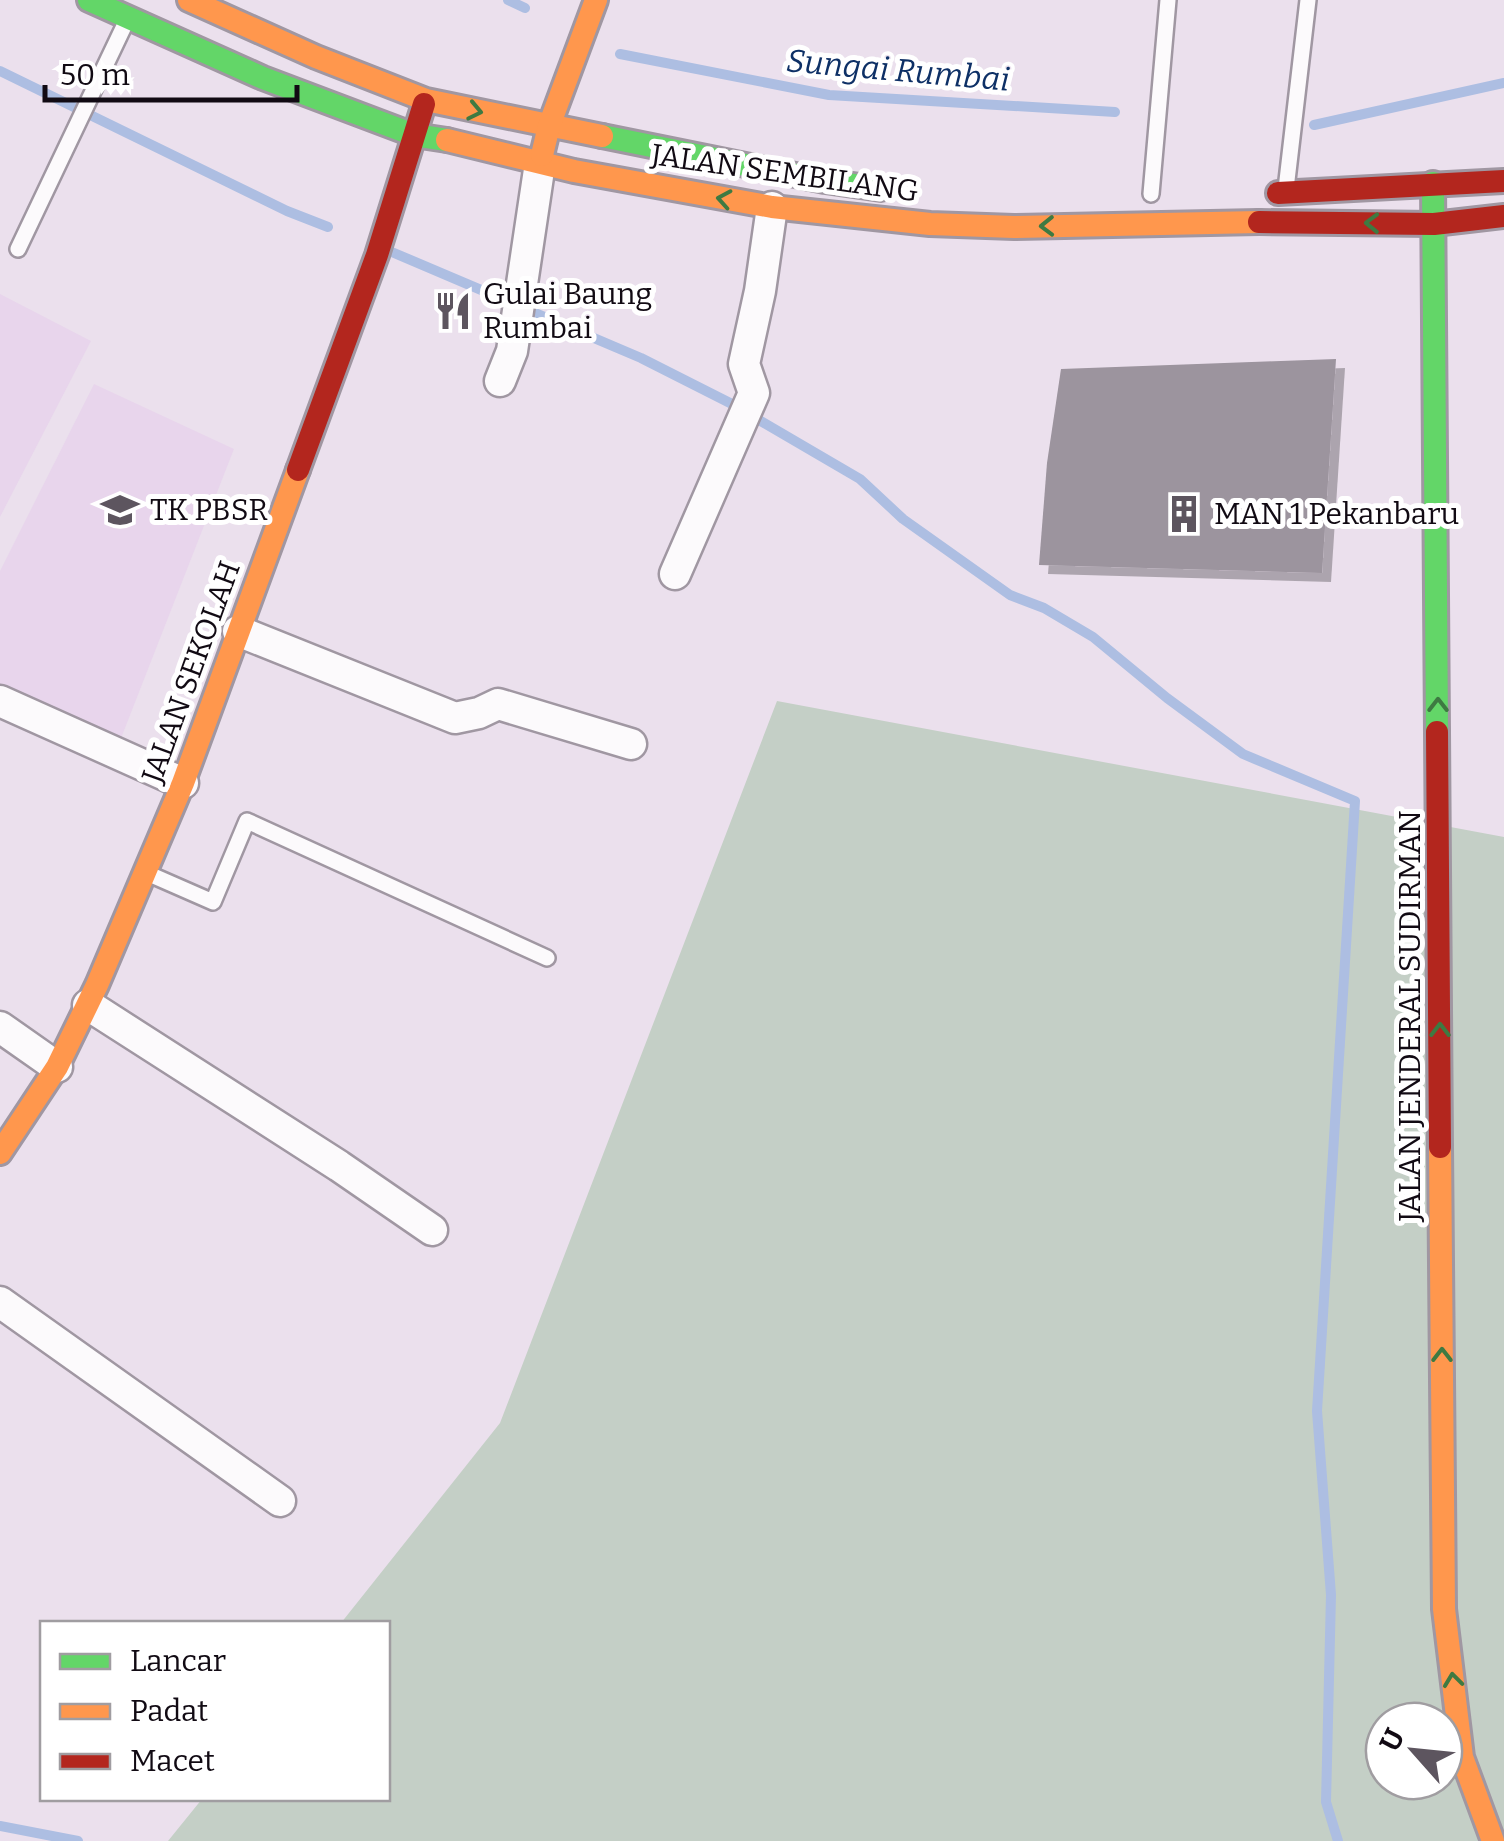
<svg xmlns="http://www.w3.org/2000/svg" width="1504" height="1841" viewBox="0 0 1504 1841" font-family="Bitter,serif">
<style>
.built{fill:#e8d5ec}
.green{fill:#c4cfc6;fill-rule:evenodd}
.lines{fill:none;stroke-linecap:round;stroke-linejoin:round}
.stream{stroke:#adbee2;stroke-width:10}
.building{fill:#9c949e;filter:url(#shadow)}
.lane-casing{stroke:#a097a2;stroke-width:20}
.street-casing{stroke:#a097a2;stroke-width:35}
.fast-casing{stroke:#a097a2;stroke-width:28}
.slow-casing{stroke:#a097a2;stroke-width:28}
.jam-casing{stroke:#a097a2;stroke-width:28}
.lane{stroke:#fcfafc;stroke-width:15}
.street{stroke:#fcfafc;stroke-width:30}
.fast{stroke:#63d668;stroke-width:22}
.slow{stroke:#ff974d;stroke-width:22}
.jam{stroke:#b3261e;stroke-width:22}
.oneway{stroke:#3e7a42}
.labels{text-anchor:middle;stroke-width:10;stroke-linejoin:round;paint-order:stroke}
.street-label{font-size:30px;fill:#110a13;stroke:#fff}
.poi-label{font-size:30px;fill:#110a13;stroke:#fff;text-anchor:start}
.water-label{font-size:32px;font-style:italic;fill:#0e3066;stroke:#fff}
</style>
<defs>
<filter id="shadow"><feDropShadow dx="9" dy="9" stdDeviation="0" flood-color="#0004"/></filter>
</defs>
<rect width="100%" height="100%" fill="#ebe0ed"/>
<g class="built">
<path d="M0 294 91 341 0 517Z"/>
<path d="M94 384 234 449 118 746 0 691V571Z"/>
</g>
<path class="green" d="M777 701 1504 837V1841H168L202 1799 388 1798V1624L341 1623 500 1423ZM1384 1721H1444V1781H1384Z"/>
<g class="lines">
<g class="stream">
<path d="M508 0 525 8"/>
<path d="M620 54 829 95 1115 112"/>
<path d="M0 71 287 211 328 227"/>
<path d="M1314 125 1504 83"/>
<path d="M387 250 641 358 730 403 860 479 903 519 1010 595 1044 608 1093 637 1167 698 1243 754 1355 801 1317 1411 1331 1595 1326 1802 1338 1841"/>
<path d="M0 1826 78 1841"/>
</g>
</g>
<path class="building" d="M1336 359 1322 573 1039 565 1047 463 1061 369Z"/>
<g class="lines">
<g class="lane-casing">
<g id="lane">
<path d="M1286 189 1308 0"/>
<path d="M1151 194 1168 0"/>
<path d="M18 249 126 22"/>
<path d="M149 874 213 902 247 821 547 958"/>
</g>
</g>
<g class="street-casing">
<g id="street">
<path d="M500 381 512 351 540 163"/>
<path d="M675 574 754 393 744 364 760 291 772 207"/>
<path d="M238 631 455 718 479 713 498 704 631 744"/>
<path d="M0 701 183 783"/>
<path d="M88 1005 339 1166 432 1230"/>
<path d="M0 1027 57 1067"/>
<path d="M0 1302 280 1501"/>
</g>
</g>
<g class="fast-casing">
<g id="fast">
<path d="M89 0 263 78 414 135 447 140"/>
<path d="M602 136 825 181 881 189"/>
<path d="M1433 183 1437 732"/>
</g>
</g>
<g class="slow-casing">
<g id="slow">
<path d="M189 0 316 57 426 100 602 136"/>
<path d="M447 140 574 171 772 207 930 224 1014 227 1259 222"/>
<path d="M542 155 549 126 596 0"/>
<path d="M1440 1147 1444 1609 1462 1757 1493 1841"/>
<path d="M0 1153 57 1067 97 985 183 783 298 470"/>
</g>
</g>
<g class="jam-casing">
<g id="jam">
<path d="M1278 193 1504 181"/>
<path d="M1259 222 1434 224 1504 216"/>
<path d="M298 470 377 255 424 104"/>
<path d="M1437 732 1440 1147"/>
</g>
</g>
<use href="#lane" class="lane"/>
<use href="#street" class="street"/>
<use href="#fast" class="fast"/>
<use href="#slow" class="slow"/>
<use href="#jam" class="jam"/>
</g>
<defs><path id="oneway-chevron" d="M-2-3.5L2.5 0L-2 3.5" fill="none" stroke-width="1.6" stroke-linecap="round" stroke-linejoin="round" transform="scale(2.5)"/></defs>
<g class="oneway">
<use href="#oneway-chevron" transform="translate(475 111) rotate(12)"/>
<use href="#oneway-chevron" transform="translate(724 199) rotate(-170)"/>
<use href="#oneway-chevron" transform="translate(1372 223) rotate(-179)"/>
<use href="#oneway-chevron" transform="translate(1047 226) rotate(179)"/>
<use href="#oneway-chevron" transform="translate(1438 705) rotate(-90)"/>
<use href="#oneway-chevron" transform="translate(1440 1030) rotate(-90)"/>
<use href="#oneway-chevron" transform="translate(1442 1355) rotate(-90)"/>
<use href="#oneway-chevron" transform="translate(1453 1680) rotate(-97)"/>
</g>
<defs>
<g id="restaurant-bare" transform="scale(3)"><path d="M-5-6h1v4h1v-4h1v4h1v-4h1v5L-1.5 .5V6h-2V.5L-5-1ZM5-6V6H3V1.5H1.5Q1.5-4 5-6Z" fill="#5d555f" stroke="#fff" stroke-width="2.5" paint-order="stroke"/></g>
<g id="school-bare" transform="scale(3)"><path d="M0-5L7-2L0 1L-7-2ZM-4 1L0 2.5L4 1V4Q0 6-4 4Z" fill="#5d555f" stroke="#fff" stroke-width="2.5" paint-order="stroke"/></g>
<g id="building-bare" transform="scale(3)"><path d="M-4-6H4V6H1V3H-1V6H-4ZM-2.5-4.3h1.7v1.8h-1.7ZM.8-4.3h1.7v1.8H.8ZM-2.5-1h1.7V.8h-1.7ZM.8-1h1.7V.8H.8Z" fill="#5d555f" stroke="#fff" stroke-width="2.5" paint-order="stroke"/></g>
</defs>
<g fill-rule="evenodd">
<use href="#restaurant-bare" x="453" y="311"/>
<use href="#school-bare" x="120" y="510"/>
<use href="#building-bare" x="1184" y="514"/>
</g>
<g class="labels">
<g class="street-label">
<text transform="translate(785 173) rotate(8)" y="10">JALAN SEMBILANG</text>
<text transform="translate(191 672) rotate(-70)" y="10">JALAN SEKOLAH</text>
<text transform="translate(1410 1016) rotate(-90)" y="10">JALAN JENDERAL SUDIRMAN</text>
</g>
<g class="poi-label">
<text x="483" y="304">Gulai Baung<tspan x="483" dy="34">Rumbai</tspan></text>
<text x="150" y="520">TK PBSR</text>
<text x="1214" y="524">MAN 1 Pekanbaru</text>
</g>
<g class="water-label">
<text transform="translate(898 70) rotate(5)" y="11">Sungai Rumbai</text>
</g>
</g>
<rect x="40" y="1621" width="350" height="180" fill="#ffffff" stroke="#a09da1" stroke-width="2.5"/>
<rect x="60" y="1654" width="50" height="15" fill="#63d668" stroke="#a09da1" stroke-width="2.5"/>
<text x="130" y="1671" font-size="30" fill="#110a13">Lancar</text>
<rect x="60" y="1704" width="50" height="15" fill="#ff974d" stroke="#a09da1" stroke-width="2.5"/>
<text x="130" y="1721" font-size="30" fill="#110a13">Padat</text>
<rect x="60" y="1754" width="50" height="15" fill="#b3261e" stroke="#a09da1" stroke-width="2.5"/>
<text x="130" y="1771" font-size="30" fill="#110a13">Macet</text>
<g transform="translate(1414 1751) rotate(297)"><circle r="48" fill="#ffffff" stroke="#a09da1" stroke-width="2.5"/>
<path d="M0-8L18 38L0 25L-18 38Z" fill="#5d555f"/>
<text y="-15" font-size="28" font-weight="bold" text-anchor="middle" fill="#110a13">U</text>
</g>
<path d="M45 85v15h252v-15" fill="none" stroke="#110a13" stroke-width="5"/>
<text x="60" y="85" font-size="30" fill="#110a13" stroke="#ffffff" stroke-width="8" paint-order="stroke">50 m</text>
</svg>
